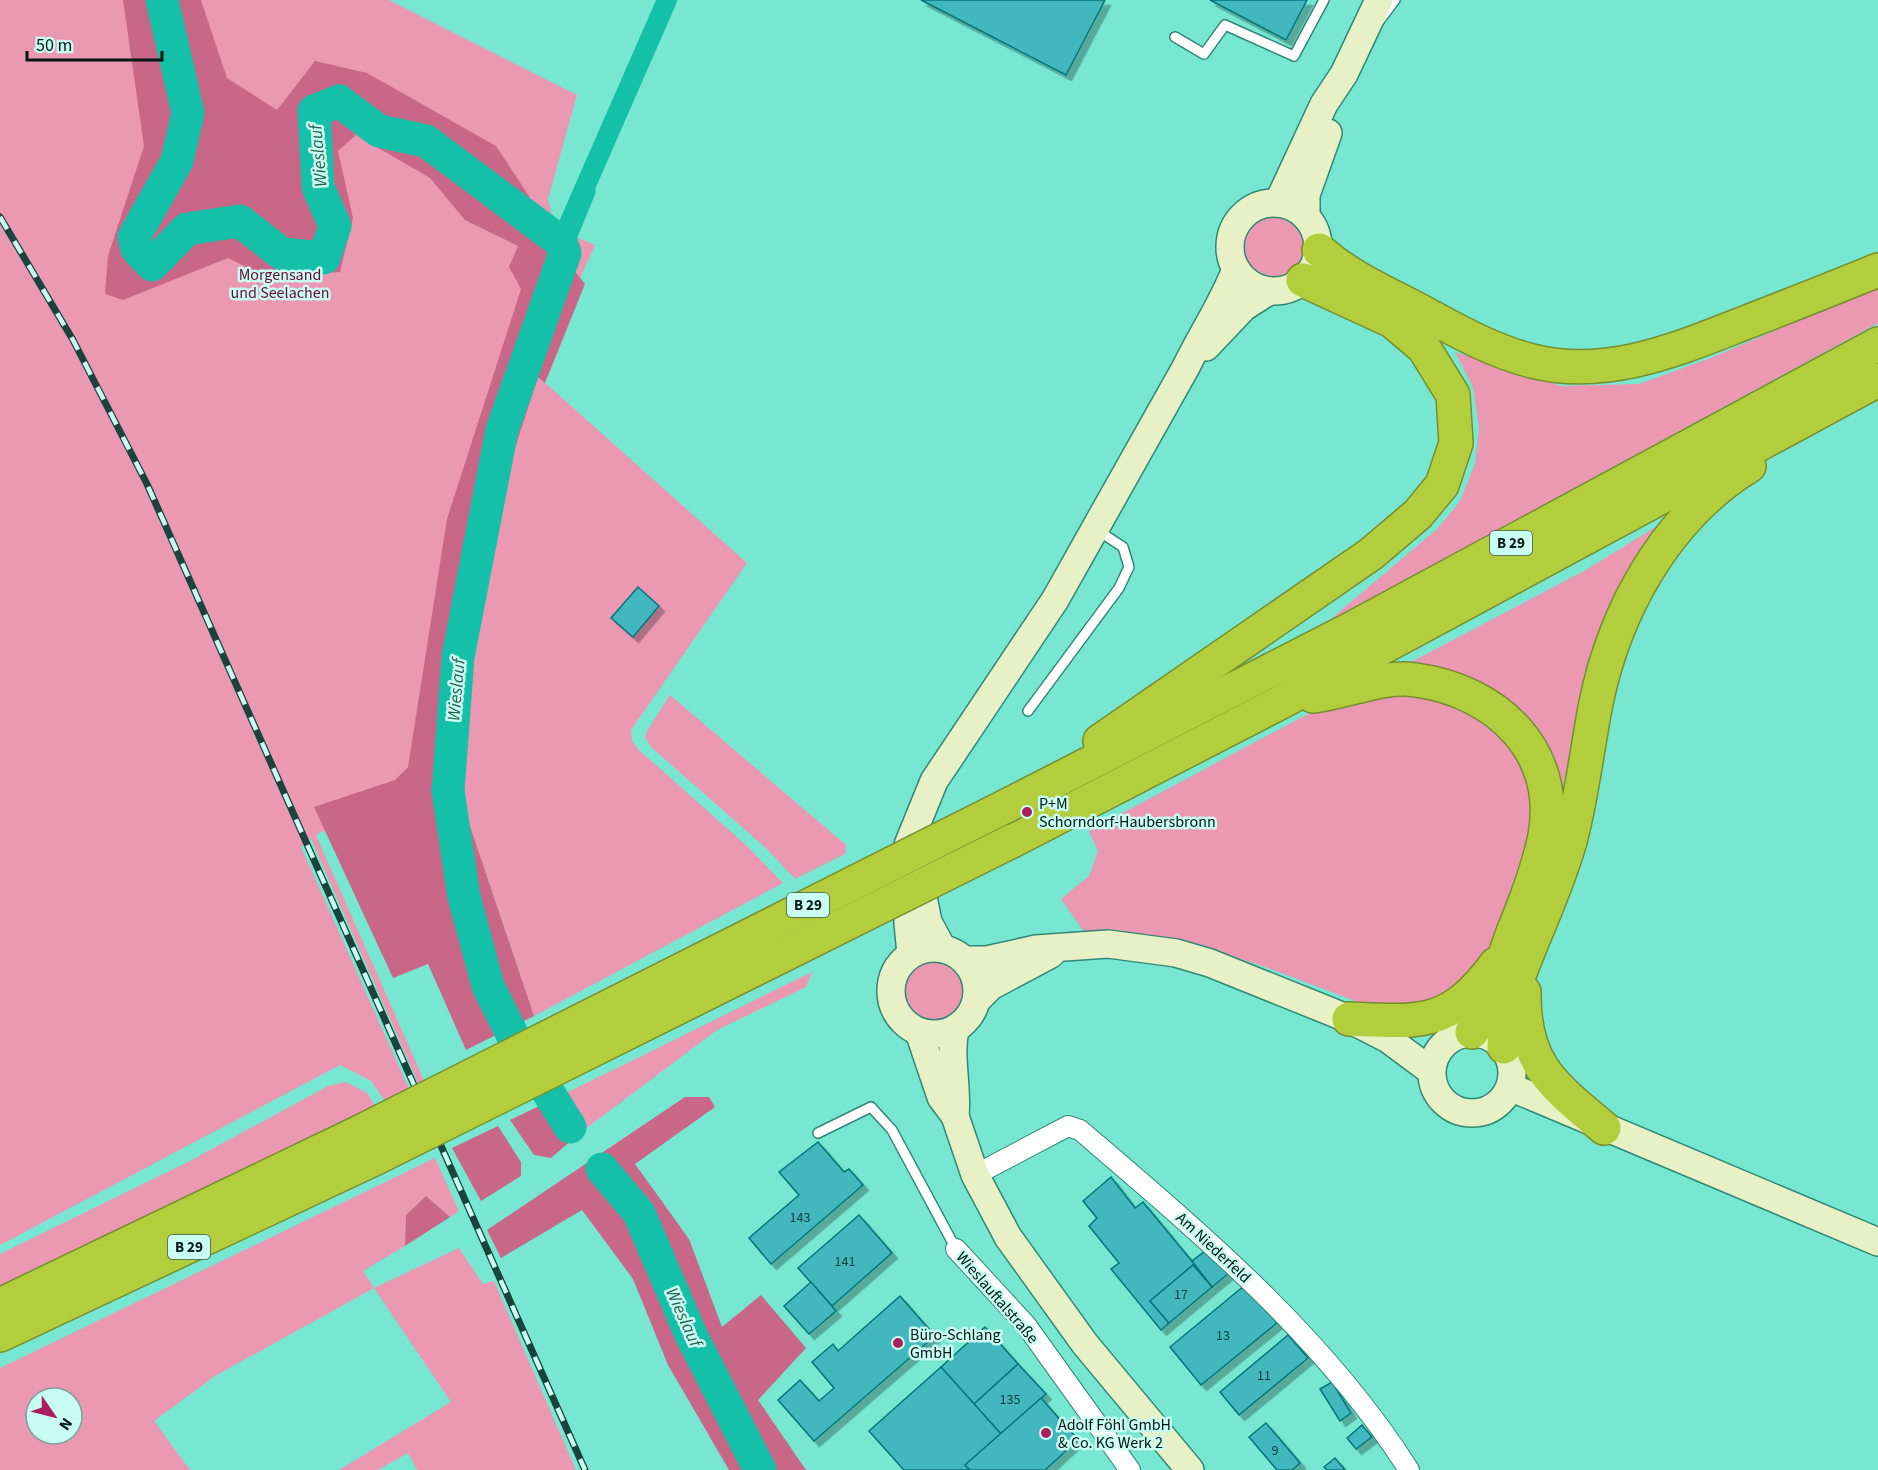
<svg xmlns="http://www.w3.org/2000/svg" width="1878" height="1470" viewBox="0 0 1878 1470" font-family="'Source Sans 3',sans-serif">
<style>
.green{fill:#eb98b2;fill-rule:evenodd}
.forest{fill:#c96789}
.water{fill:#15c0a8}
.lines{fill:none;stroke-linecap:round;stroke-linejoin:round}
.canal{stroke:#15c0a8;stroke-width:20}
.river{stroke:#15c0a8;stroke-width:33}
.building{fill:#43b8be;stroke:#04767b;stroke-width:1.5;filter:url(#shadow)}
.lane-casing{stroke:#2f8878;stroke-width:12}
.street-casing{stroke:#2f8878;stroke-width:22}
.secondary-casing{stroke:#2f8878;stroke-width:30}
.highway-casing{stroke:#758e2f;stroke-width:36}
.lane{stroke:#fff;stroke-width:9}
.street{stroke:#fff;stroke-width:20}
.secondary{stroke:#e8f0c5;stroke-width:27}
.highway{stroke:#b3ce3d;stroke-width:33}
.rail-casing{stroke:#19433b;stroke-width:7}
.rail{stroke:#cafdf2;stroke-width:4.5;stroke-dasharray:14;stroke-linecap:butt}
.highway-bridge-casing{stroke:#758e2f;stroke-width:36;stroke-linecap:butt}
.highway-bridge{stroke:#b3ce3d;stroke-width:33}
.poi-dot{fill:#ab1f5e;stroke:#cafdf2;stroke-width:2}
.labels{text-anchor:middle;stroke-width:5;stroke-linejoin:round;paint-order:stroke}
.number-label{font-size:14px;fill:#12403e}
.shield{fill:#cafdf2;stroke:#3d5d57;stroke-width:1.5}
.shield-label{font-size:15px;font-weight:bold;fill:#011814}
.park-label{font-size:16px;fill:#680c36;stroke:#cafdf2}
.poi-label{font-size:16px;fill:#011814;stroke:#cafdf2;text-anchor:start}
.street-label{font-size:16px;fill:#011814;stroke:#cafdf2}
.water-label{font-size:18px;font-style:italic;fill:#266156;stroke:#cafdf2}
</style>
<defs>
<filter id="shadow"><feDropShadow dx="5.5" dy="5.5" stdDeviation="0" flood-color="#0004"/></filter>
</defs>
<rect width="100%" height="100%" fill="#77e7d2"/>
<g class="green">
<path d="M0 0H389L577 95 548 199 555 228 595 245 559 325 543 381 747 563 631 730 632 741 639 750 747 846 783 883 534 1016 468 820 459 760 316 835 425 1083 419 1085 311 839 301 847 409 1089 384 1100 371 1081 340 1065 0 1245Z"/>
<circle cx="1273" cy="245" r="34"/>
<path d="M1878 287V323L1325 624 1437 529 1460 501 1475 464 1479 428 1473 387 1455 352 1561 386 1639 384 1708 359Z"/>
<path d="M1683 510 1588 669 1563 785 1558 835 1535 741 1398 669 1584 571Z"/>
<path d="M1409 691 1488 718 1532 777 1531 838 1491 951 1452 1002 1379 1010 1260 965 1195 946 1143 934 1085 933 1061 899 1089 876 1098 851 1089 831 1302 717 1328 705Z"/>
<path d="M670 695 846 845 845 854 795 879 767 849 651 747 645 737 647 731Z"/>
<circle cx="934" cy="992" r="33"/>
<path d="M812 972 806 987 717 1030 580 1133 558 1097Z"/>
<path d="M346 1082 367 1093 375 1106 202 1194 0 1290V1254L188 1162 328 1086Z"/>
<path d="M435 1158 459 1211 450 1217 426 1196 406 1215 405 1246 363 1271 374 1288 459 1248 483 1284 494 1281 576 1470H417L408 1453 378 1470H339L451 1402 374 1288 215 1376 154 1421 190 1470H0V1368ZM36 1398H72V1434H36Z"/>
</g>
<g class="forest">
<path d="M123 0H201L227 78 277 110 315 61 367 73 496 146 529 196 523 222 546 235 585 284 545 383 538 377 515 448 473 626 460 757 468 820 534 1016 466 1050 428 964 393 978 314 807 395 780 408 767 447 519 521 289 509 267 518 246 465 220 430 178 356 135 338 151 353 218 340 272 266 277 228 258 123 300 105 294 108 256 144 146Z"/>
<path d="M558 1097 580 1133 551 1158 534 1155 510 1120Z"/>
<path d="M685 1097H709L715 1107 635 1164 689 1239 722 1327 761 1295 806 1348 758 1400 806 1470H729L668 1365 633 1279 582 1210 501 1258 487 1230Z"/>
<path d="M498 1126 521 1162V1176L481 1201 452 1148Z"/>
<path d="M426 1196 450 1217 405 1246 406 1215Z"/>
</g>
<path class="water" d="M591 177 596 192 569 258H566L564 255 591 193 588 179Z"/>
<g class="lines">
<path class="canal" d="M561 242 667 0"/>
<g class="river">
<path d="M162 0 188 113 177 161 134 237 137 249 152 265 187 229 240 221 282 254 324 258 335 226 318 187 314 111 339 101 379 131 426 141 561 242 565 253 502 430 458 657 448 791 464 897 488 986 513 1036 570 1127"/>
<path d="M602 1169 639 1213 691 1335 760 1470"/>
</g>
</g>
<g class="building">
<path d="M921 0H1105L1066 75Z"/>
<path d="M1210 0H1307L1286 40Z"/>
<path d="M638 587 659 606 633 637 611 618Z"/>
<path d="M818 1142 844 1172 849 1169 863 1185 771 1264 749 1238 799 1195 779 1172Z"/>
<path d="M1111 1177 1135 1208 1143 1202 1195 1265H1193L1150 1301 1169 1323 1161 1330 1111 1269 1119 1263 1089 1226 1097 1218 1083 1201Z"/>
<path d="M859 1215 892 1253 832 1306 798 1268Z"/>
<path d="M1209 1248 1229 1273 1212 1287 1192 1261Z"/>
<path d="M1193 1265 1212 1287 1169 1323 1150 1301Z"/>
<path d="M811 1282 836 1311 809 1334 784 1306Z"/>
<path d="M1245 1285 1277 1323 1201 1385 1170 1347Z"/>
<path d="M900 1296 935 1336 814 1441 778 1400 800 1380 819 1401 834 1388 812 1362 833 1344 838 1351Z"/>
<path d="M985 1327 1018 1364 974 1404 941 1367Z"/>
<path d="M1288 1335 1308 1358 1239 1415 1220 1392Z"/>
<path d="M1018 1364 1046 1394 1001 1434 974 1404Z"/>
<path d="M941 1367 1001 1434 965 1465 970 1470H904L869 1431Z"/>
<path d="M1332 1382 1351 1413 1340 1421 1320 1389Z"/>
<path d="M1041 1398 1078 1440 1045 1470H970L965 1465Z"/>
<path d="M1266 1423 1300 1463 1292 1470H1277L1249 1437Z"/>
<path d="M1362 1425 1372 1437 1356 1449 1347 1438Z"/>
<path d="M1335 1458 1345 1470H1327L1324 1467Z"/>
</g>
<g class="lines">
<g class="lane-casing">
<g id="lane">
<path d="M1380 20 1395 0"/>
<path d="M1175 37 1204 54 1225 25 1294 56 1324 0"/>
<path d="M1028 711 1119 588 1129 567 1123 547 1097 530"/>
<path d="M818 1133 871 1107 892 1130 956 1249"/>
</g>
</g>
<g class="street-casing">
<g id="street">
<path d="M975 1175 1068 1126 1080 1130C1200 1233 1323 1335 1409 1470"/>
<path d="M956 1249 1026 1325 1130 1470"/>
</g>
</g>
<g class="secondary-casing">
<g id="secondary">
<circle cx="1274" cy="247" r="44"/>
<path d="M1278 203 1324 104 1344 74 1379 0"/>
<path d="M1306 215V195L1328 133"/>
<path d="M1206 347 1244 307 1269 291"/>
<path d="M920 882 928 922 942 948"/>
<circle cx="934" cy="991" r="43"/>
<path d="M911 954 908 923V845L934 781 1055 600 1186 367C1202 334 1223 303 1236 269"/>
<path d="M966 960H987L1036 949 1108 944 1176 953 1210 963 1349 1019 1388 1039 1431 1071"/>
<path d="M977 1000 991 986 1051 954"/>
<path d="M919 1032 941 1097 955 1116 975 1175 1008 1237 1085 1344 1190 1470"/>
<circle cx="1472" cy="1073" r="40"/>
<path d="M1510 1087 1878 1242"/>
<path d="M955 1116C958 1087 949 1058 955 1029"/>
</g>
</g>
<g class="highway-casing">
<g id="highway">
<path d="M1319 250C1348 277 1389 294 1424 313 1459 332 1493 351 1532 361 1607 380 1678 349 1747 322 1791 305 1834 288 1878 270"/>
<path d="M1313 696C1348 692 1381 675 1416 680 1496 691 1560 750 1545 836 1538 870 1525 903 1512 935 1499 970 1494 1000 1472 1032"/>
<path d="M1100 741 1371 554 1418 514 1442 485 1456 443 1453 395 1424 348 1392 321 1303 280"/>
<path d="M1020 799 1351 629 1878 344"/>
<path d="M1012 841 1285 700 1878 380"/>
<path d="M1524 992C1523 1065 1553 1085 1604 1128"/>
<path d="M1349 1019C1422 1022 1449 1027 1496 964"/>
<path d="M1504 1047C1505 1031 1506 1014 1511 998 1528 945 1555 895 1570 841 1582 796 1587 749 1596 703 1615 610 1666 517 1749 466"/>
<path d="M0 1305 362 1131"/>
<path d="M0 1335 378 1157"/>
</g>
</g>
<use href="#lane" class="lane"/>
<use href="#street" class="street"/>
<use href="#secondary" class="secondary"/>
<use href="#highway" class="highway"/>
<g class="rail-casing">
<path id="rail" d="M0 217 73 340 147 484 585 1470"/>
</g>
<use href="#rail" class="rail"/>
<g class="highway-bridge-casing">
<g id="highway-bridge">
<path d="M362 1131 1020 799"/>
<path d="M378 1157 1012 841"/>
</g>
</g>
<use href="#highway-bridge" class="highway-bridge"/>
</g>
<g class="poi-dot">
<circle cx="1027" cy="812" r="6"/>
<circle cx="898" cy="1343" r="6"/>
<circle cx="1046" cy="1433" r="6"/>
</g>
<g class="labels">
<g class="number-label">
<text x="800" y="1222">143</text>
<text x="845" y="1266">141</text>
<text x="1181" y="1299">17</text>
<text x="1223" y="1340">13</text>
<text x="1264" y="1380">11</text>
<text x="1010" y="1404">135</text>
<text x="1275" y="1455">9</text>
</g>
<g class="shield">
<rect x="1490" y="531" width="42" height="24" rx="4.5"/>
<rect x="787" y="893" width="42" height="24" rx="4.5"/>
<rect x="168" y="1235" width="42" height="24" rx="4.5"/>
</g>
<g class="shield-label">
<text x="1511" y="548">B 29</text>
<text x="808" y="910">B 29</text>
<text x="189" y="1252">B 29</text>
</g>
<g class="park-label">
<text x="280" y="280">Morgensand<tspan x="280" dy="18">und Seelachen</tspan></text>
</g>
<g class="poi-label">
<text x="1039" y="809">P+M<tspan x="1039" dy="18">Schorndorf-Haubersbronn</tspan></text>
<text x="910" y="1340">Büro-Schlang<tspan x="910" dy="18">GmbH</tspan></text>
<text x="1058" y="1430">Adolf Föhl GmbH<tspan x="1058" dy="18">&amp; Co. KG Werk 2</tspan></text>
</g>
<g class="street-label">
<text transform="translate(1214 1247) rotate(43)" y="6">Am Niederfeld</text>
<text transform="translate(998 1297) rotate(49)" y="6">Wieslauftalstraße</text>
</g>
<g class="water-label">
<text transform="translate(318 156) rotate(-95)" y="6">Wieslauf</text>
<text transform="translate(456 690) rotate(-85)" y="6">Wieslauf</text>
<text transform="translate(684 1317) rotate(66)" y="6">Wieslauf</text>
</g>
</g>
<g transform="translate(54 1416) rotate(125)"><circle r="28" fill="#cafdf2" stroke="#7aa199" stroke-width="1.5"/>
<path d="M0-4.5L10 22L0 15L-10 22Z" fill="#ab1f5e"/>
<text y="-9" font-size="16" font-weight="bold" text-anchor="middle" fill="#011814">N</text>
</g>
<path d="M27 51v9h135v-9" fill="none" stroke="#011814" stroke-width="3"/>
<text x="36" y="51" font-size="18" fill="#011814" stroke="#cafdf2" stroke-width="4.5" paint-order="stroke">50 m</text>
</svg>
